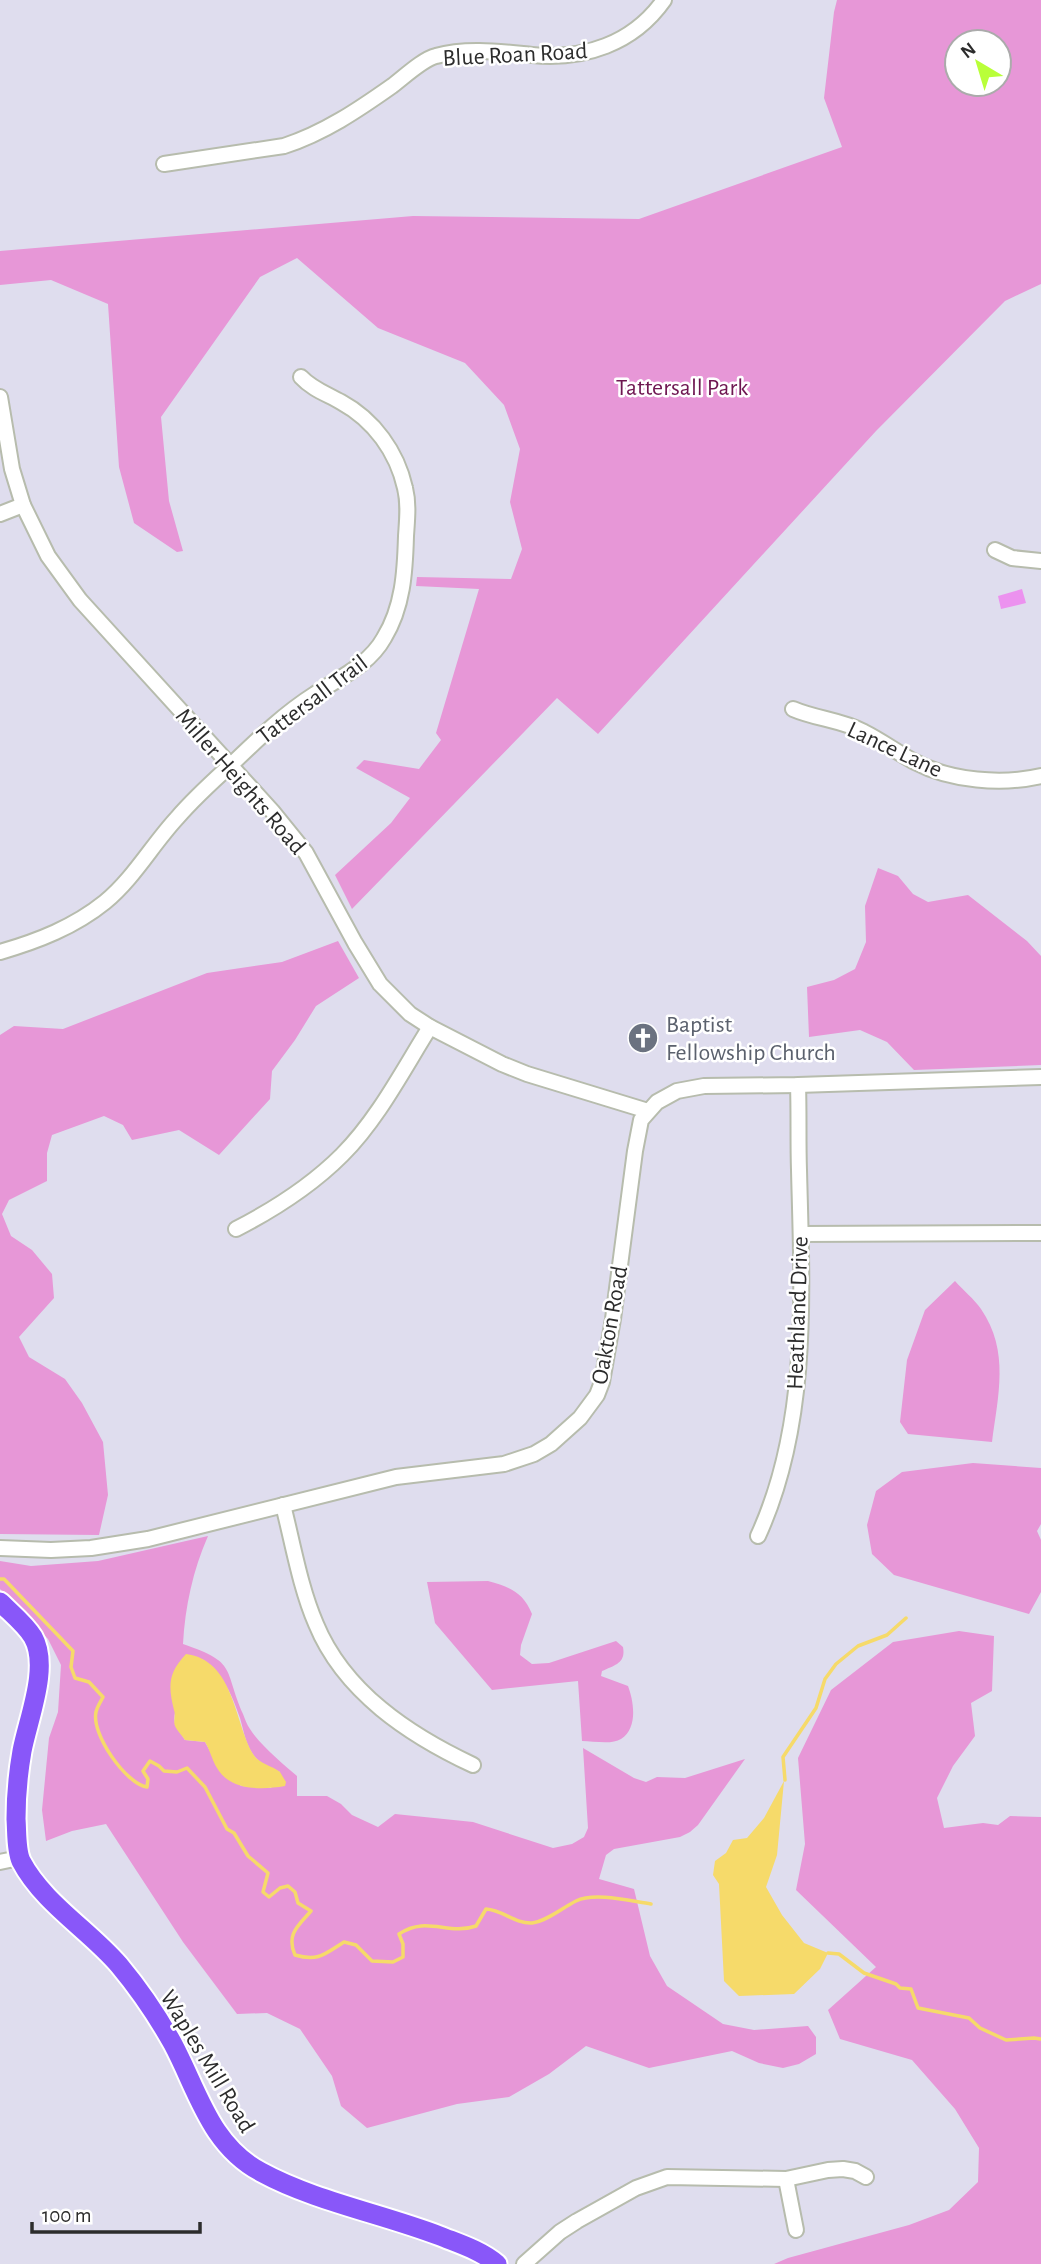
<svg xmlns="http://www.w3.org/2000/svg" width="1041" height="2264" viewBox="0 0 1041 2264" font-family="'Alegreya Sans',sans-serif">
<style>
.green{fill:#e797d7;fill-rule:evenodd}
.pitch{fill:#ec92ef}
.water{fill:#f6da6a}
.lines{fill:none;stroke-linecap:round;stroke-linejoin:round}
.stream{stroke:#f6da6a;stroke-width:3.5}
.minor-casing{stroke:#b7bcad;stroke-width:18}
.major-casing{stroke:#fff;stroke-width:23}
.minor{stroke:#fff;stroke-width:14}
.major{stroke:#8957f9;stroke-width:19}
.labels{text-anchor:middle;stroke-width:5;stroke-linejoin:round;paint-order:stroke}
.street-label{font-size:24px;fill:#2c2c2c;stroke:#fff}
.park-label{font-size:24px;fill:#6e1651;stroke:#fff}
.worship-label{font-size:24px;fill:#5b616d;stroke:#fff;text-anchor:start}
</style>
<rect width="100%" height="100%" fill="#dfddee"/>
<g class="green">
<path d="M837 0H1041V284L1005 301 876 431 598 734 557 698 352 909 335 875 391 823 410 798 356 768 364 760 419 769 441 740 436 733 479 589 416 586 417 577 511 579 522 549 510 502 520 449 504 405 465 363 378 328 297 258 260 277 161 417 169 501 183 551 177 552 134 523 119 467 108 304 51 280 0 285V251L413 216 639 219 842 147 824 98 834 12ZM957 42H999V84H957Z"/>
<path d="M878 868 898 876 913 894 928 902 968 895 1027 941 1041 956V1065L914 1070 887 1042 860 1030 809 1037 807 987 834 980 855 969 866 942 865 906Z"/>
<path d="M338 941 359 978 316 1006 295 1040 272 1071 270 1099 219 1155 179 1130 132 1140 123 1125 104 1116 52 1135 47 1153V1181L9 1200 2 1214 11 1236 32 1250 52 1274 54 1298 19 1337 29 1357 65 1379 82 1403 103 1442 108 1495 99 1535 0 1534V1035L14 1026 63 1029 207 973 282 962Z"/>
<path d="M955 1281C963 1290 974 1299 981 1309 1010 1351 998 1396 992 1442L908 1434 900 1422 907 1360 925 1310Z"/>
<path d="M973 1463 1041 1468V1524L1037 1531 1041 1540V1592L1029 1614 894 1575 872 1554 867 1525 876 1491 902 1472Z"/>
<path d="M208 1536C193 1570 185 1607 183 1644 238 1663 223 1668 243 1714 245 1719 247 1725 250 1729 259 1744 284 1765 297 1776V1796H327L341 1804 352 1815 378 1827 395 1814 473 1822 553 1848 572 1844 584 1837 588 1828 583 1748 634 1778 646 1782 657 1777 685 1778 745 1759 698 1825 690 1832 680 1837 614 1849 606 1855 599 1879 634 1889 650 1956 667 1986 723 2024 754 2030 808 2026 816 2037V2054L799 2064 783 2068 759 2063 732 2051 649 2068 586 2046 549 2074 509 2097 457 2104 367 2128 341 2106 332 2076 300 2029 267 2013 237 2014 183 1942 106 1824 72 1831 46 1841 42 1810 49 1738 58 1712 61 1665 48 1639 0 1589V1561L31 1566 98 1561ZM202 1659C223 1673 232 1695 240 1718 244 1732 246 1747 256 1758 262 1765 272 1768 280 1772L271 1788 241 1786 210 1751 205 1742 185 1740C179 1730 172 1725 175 1713Z"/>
<path d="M488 1581C510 1587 523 1592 532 1614L521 1645 520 1655 532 1664 549 1663 616 1641 623 1647C626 1663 615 1665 602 1671L601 1676 628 1686C634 1702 638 1728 621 1739 612 1745 593 1741 582 1741L578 1681 492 1690 435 1623 427 1582Z"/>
<path d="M959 1631 994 1636 992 1691 971 1703 975 1736 953 1766 937 1798 944 1828 983 1823 998 1825 1010 1816 1041 1817V2264H774L788 2258 909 2225 949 2210 978 2182 979 2148 955 2109 912 2060 840 2039 828 2010 876 1967 796 1890 805 1844 798 1758 831 1690 893 1642Z"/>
</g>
<path class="pitch" d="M1022 589 1026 603 1001 609 998 596Z"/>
<g class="water">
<path d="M186 1654C234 1660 234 1721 253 1754 259 1764 271 1765 280 1772 282 1775 284 1779 286 1782L285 1786C262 1790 230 1791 217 1768 212 1760 210 1750 205 1742L185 1740C182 1735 177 1731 175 1726 173 1721 176 1715 174 1710 168 1686 168 1673 186 1654Z"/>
<path d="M784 1781 777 1855 766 1887 782 1915 804 1943 828 1953 820 1969 794 1994 739 1996 724 1981 719 1884 713 1875 715 1861 726 1853 733 1840 747 1838 764 1818Z"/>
</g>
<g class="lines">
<g class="stream">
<path d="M0 1579H4L73 1651 71 1667 75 1678 89 1682 103 1697C101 1701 97 1707 96 1712 91 1734 126 1784 147 1787L148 1779 143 1771 150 1761 159 1766 164 1771 177 1772 187 1768 205 1787 227 1829 234 1833 248 1856 268 1873 263 1892 269 1897 280 1888 288 1886 295 1892 298 1903 311 1911C298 1926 286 1934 295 1955 318 1962 325 1954 344 1942L356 1945 372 1961 393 1962 403 1957V1944L399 1934C427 1915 448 1936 476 1926L486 1909C503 1910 515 1924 532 1923 547 1921 562 1908 576 1901 595 1892 630 1901 651 1904"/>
<path d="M785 1780 783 1757 816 1708 825 1679 836 1664 858 1646 887 1635 906 1618"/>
<path d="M828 1953 839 1954 864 1973 896 1984 900 1988 911 1989 918 2008 969 2018 980 2028 1006 2040 1034 2038 1041 2039"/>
</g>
<g class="minor-casing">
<g id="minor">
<path d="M164 164 284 146C324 133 358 110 392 86 404 77 423 59 436 56 467 47 502 52 532 55 584 60 633 44 664 0"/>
<path d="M0 397 12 469 23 505 48 556 80 600 272 811 306 853 355 943 380 984 410 1014 430 1027 502 1064 527 1074 648 1111"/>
<path d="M0 514 23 505"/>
<path d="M995 550 1012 558 1041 561"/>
<path d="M793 709C816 719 842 720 864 732 882 741 898 753 915 762 951 781 1002 785 1041 776"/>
<path d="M0 952C38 941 74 927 105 902 134 878 152 845 177 818 194 798 214 780 234 762 259 738 285 713 315 694 339 678 369 665 384 638 403 607 405 572 406 536 407 520 409 504 405 488 397 452 374 420 341 402 327 394 312 389 301 377"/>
<path d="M236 1229C273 1210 312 1185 342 1155 378 1119 403 1070 430 1027"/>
<path d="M801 1234 1041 1233"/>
<path d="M283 1505C293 1544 300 1587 316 1624 344 1692 409 1735 473 1765"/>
<path d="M758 1536C810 1423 802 1291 799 1170 798 1141 799 1113 798 1085"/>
<path d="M0 1548 51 1550 91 1548 148 1539 396 1477 504 1464 534 1454 551 1444 580 1418 597 1395 602 1382 613 1319 635 1151 641 1120 657 1102 677 1091 704 1086 798 1085 1041 1077"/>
<path d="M0 1862 19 1858"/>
<path d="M786 2179 796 2230"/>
<path d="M524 2264 560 2232 577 2221 636 2188 667 2177 786 2179 828 2170 843 2169 855 2171 866 2177"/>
</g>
</g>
<g class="major-casing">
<path id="major" d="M0 1602C11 1613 25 1624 33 1637 50 1667 28 1719 22 1751 18 1774 16 1796 16 1819 17 1832 16 1850 21 1861 43 1903 89 1930 119 1965 139 1989 158 2017 173 2044 198 2091 210 2145 261 2172 314 2201 383 2214 440 2236 460 2244 480 2250 497 2264"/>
</g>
<use href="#minor" class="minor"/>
<use href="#major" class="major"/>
</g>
<defs>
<g id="church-disc" transform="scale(1.575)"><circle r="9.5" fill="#6b7280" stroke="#fff"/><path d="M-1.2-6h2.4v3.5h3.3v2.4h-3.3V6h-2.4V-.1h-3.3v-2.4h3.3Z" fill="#fff"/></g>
</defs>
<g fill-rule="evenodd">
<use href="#church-disc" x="643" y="1038"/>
</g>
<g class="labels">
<g class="street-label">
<text transform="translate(515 54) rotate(-3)" y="8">Blue Roan Road</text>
<text transform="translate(312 699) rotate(-37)" y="8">Tattersall Trail</text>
<text transform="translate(895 749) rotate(25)" y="8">Lance Lane</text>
<text transform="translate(241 781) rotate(49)" y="8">Miller Heights Road</text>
<text transform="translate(797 1313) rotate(-88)" y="8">Heathland Drive</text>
<text transform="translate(609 1325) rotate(-80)" y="8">Oakton Road</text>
<text transform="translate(208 2061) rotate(59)" y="8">Waples Mill Road</text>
</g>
<g class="park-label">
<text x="682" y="395">Tattersall Park</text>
</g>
<g class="worship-label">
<text x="666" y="1032">Baptist<tspan x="666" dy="28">Fellowship Church</tspan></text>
</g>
</g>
<g transform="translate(978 63) rotate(322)"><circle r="33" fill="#ffffff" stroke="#ababab" stroke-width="2"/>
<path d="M0-5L12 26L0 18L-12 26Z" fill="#b9ff39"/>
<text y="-10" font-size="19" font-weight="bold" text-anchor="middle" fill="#2c2c2c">N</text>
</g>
<path d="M32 2222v10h168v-10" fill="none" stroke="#2c2c2c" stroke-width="3.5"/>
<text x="42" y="2222" font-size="21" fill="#2c2c2c" stroke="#ffffff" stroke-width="5" paint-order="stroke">100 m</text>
</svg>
